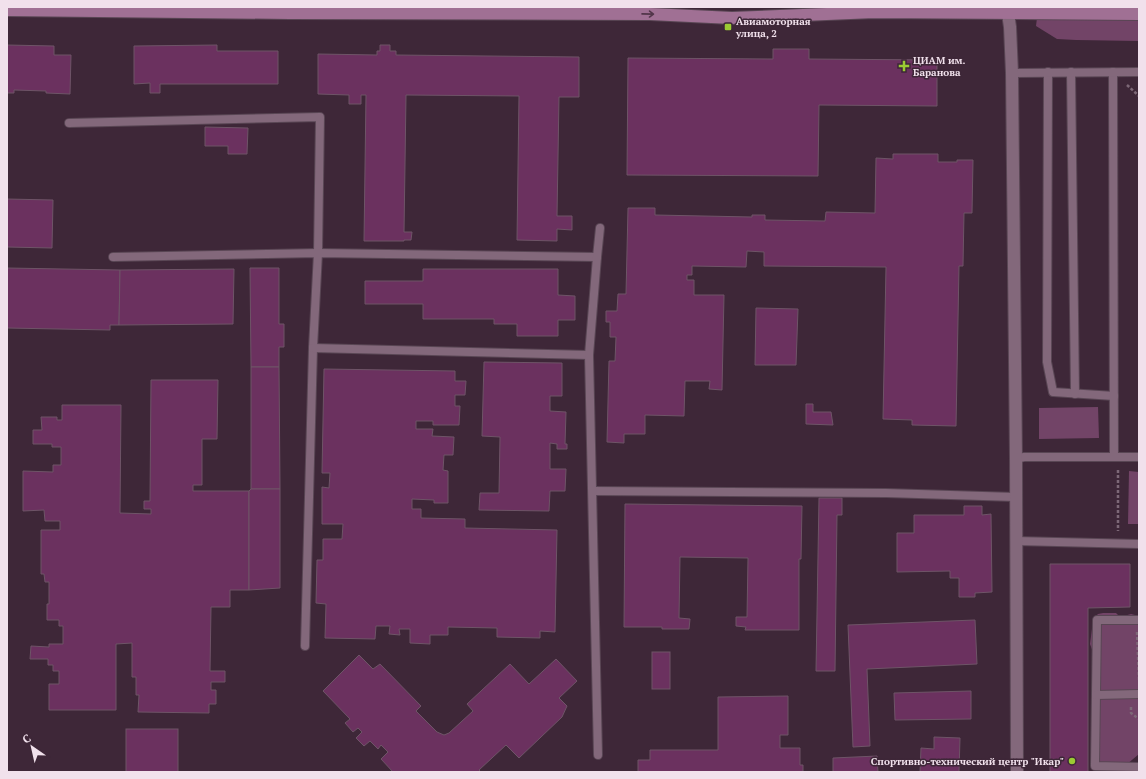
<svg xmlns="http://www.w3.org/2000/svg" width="1146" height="779" viewBox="0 0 1146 779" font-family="'PT Serif',serif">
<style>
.green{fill:#724467}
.building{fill:#6b315f;stroke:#6e5467}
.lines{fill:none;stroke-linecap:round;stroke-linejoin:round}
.lane-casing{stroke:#594654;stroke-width:10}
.street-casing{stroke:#594654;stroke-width:14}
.secondary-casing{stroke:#594654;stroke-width:14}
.path{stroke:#7d6877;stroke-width:2.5;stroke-dasharray:3 2;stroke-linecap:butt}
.lane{stroke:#83687b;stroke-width:8}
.street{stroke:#83687b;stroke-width:12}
.secondary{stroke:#a07094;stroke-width:12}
.oneway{stroke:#52364a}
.poi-dot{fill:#9bcb33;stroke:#3e2738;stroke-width:1.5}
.labels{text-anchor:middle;stroke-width:3;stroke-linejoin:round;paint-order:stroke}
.poi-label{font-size:10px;font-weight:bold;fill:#f1e1ec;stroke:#3e2738;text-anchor:start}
</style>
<rect width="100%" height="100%" fill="#3e2738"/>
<g class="green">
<path d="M1037 18 1139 19V41L1076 40 1057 39 1036 26Z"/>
<path d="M1098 407 1099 438 1039 439V408Z"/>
<path d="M1129 471 1139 472V524H1128Z"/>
<path d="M1103 613H1116L1120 617 1131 614 1139 616V754L1126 765 1128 772H1109C1091 753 1092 748 1092 724L1097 719 1094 655 1090 644 1092 629V620L1098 614Z"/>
</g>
<g class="building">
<path d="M7 45 54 46V55H71L70 94 46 93V91L14 90V93H7Z"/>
<path d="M217 45V51H278V84H160V93H150V83L134 84V46Z"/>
<path d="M380 45H390V51H396V55L579 57V97H559L557 216H572V230L557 229V241L517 240 519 96 406 95 404 232H412L411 240H404V241H364L366 95H361V104H349V95L318 94V54L377 55V51H380Z"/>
<path d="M773 49H809V59L937 60V106L819 105 818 176 627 175 628 58 773 59Z"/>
<path d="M205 127 248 128 247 154H228V146H205Z"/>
<path d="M893 154H938V162H957V160H973L972 213H964L963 266H959L956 426 912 425V420L883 419 886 267 764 266V252L747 251 746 267 692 266V275H687V280H694V295H724L722 390 709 389 710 381H685L684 416 645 415V434H624V443L607 442 609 361H615L616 337H610V322H606V311H617L618 294H626L628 208H655V215L752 217V215H765V220L825 221 826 212 875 213 876 158 893 159Z"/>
<path d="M7 199 53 200 52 248 7 247Z"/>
<path d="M7 268 120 270 119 325H110V330L7 328Z"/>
<path d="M250 268H279V324H284V347H279V367H251Z"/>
<path d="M234 269 233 324 119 325 120 270Z"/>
<path d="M423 269H558V295L575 296V320H558V336H517V324H494V319H423V304H365V281H423Z"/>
<path d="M756 308 798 309 796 365H755Z"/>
<path d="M484 362 562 363V396H550V411L566 412 565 444H567V449H557V444L550 443V469H566L565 491H550L549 511 479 510 480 493H499L500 437 482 436Z"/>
<path d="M251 367H279L280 489H251Z"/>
<path d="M324 369 455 371V381H466L465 395H455V406H460L459 425H433V421H416V429H433L432 436 454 437 453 455H444L443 470 448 471V503H434V500L412 499V509H421V518L465 519V528L557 530 555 632 540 631V638L497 637V628L448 627V635H430V644L410 643V629H399L400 635 389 634 390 626H376L375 639 325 638 326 604 316 603 317 560H323V539H342L343 524H322V487L329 488 330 473H322Z"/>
<path d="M151 380H218L217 439H202V485H193V491H249V590H230V607H211L210 671H225V682H211V690H216V704H209V713L138 712 139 695H136V677H132V643L116 644V710H49V684H59V671H53V665H48V659H30L31 646 49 647V644H63V626H59V620H47V604H49V582H45L44 574H41V530H60V521H45L44 510 23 511V471L53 472V465H61V447H52V444H33V430H42L41 417H57V420H62V405H121L120 513 151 514V509H144V501H150Z"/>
<path d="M806 404H813V412H831L833 425 806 424Z"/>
<path d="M251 489H280V588L249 590V491Z"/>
<path d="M819 498H842V515H837L835 671H816Z"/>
<path d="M625 504 802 506 801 559H799V630H745L746 627 736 626V617H747L748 558 680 557 679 618 690 619 689 629H662V627H624Z"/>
<path d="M964 506H982V515L991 514 992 592 975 593V597H959V578H950V571L897 572V533H914V515H964Z"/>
<path d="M1050 564H1130V607L1088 608V772H1050Z"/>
<path d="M975 620 977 664 867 669 870 746 853 747 848 625Z"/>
<rect x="652" y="652" width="18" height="37"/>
<path d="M359 655 373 669 380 664 421 706 416 711 437 732 444 735 449 733 473 711 467 704 510 664 529 684 556 659 577 681 559 698 567 706 562 717 519 758 506 745 479 770 481 772H393L381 759 388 752 381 745 378 749 370 741 364 746 356 738 362 732 358 728 353 732 345 723 350 719 323 691Z"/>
<path d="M971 691V719L895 720 894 693Z"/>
<path d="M788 696V735H780V748H800V765H803V772H638V760H650V750H718V697Z"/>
<rect x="126" y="729" width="52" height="43"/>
<path d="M934 737 960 738 959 772H920L921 748 934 749Z"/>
<path d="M877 756 878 772H833V758Z"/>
</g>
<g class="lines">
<g class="lane-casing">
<g id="lane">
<path d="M1048 72 1047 362 1053 392 1114 396"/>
<path d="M1071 72 1075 394"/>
<path d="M1113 72 1114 456"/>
<path d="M1012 73 1139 72"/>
<path d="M69 123 320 117 318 253 313 348 305 646"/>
<path d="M113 257 318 253 597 257"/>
<path d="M313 348 589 355"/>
<path d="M1016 459 1024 457H1139"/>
<path d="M593 491 886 493 1015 497"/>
<path d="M1015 541 1139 544"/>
<path d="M1139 620H1097L1095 766 1139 767"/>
<path d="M1096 695 1139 694"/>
<path d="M598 755 589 355 597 257 600 228"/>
</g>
</g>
<g class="street-casing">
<path id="street" d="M1007 7 1010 27 1012 73 1016 459 1017 772"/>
</g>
<g class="secondary-casing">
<path id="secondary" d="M7 10 290 13 650 14 732 18 874 12 1139 14"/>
</g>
<g class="path">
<path d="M1127 85 1139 96"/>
<path d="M1118 470V531"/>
<path d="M1137 632 1139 681"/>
<path d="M1131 707V713L1139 719"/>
</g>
<use href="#lane" class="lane"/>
<use href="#street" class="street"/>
<use href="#secondary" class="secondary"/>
</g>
<defs><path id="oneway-shaft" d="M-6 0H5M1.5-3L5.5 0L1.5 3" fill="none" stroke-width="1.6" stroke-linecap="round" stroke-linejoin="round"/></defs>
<use class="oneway" href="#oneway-shaft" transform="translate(648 14) rotate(1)"/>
<g class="poi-dot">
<rect x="724" y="23" width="8" height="8" rx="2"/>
<path d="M902 60h4v4h4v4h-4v4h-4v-4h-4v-4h4z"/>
<circle cx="1072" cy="761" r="4"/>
</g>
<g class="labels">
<g class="poi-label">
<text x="736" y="25">Авиамоторная<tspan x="736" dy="12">улица, 2</tspan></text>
<text x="913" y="64">ЦИАМ им.<tspan x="913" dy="12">Баранова</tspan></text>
<text x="1064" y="765" text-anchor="end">Спортивно-технический центр "Икар"</text>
</g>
</g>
<rect width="1146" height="779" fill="none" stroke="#f1e1ec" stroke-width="16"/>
<g transform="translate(32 747) rotate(326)" stroke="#3e2738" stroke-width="3" paint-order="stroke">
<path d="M0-3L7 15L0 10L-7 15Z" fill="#f1e1ec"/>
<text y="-6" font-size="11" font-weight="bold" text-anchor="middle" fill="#f1e1ec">С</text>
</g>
</svg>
